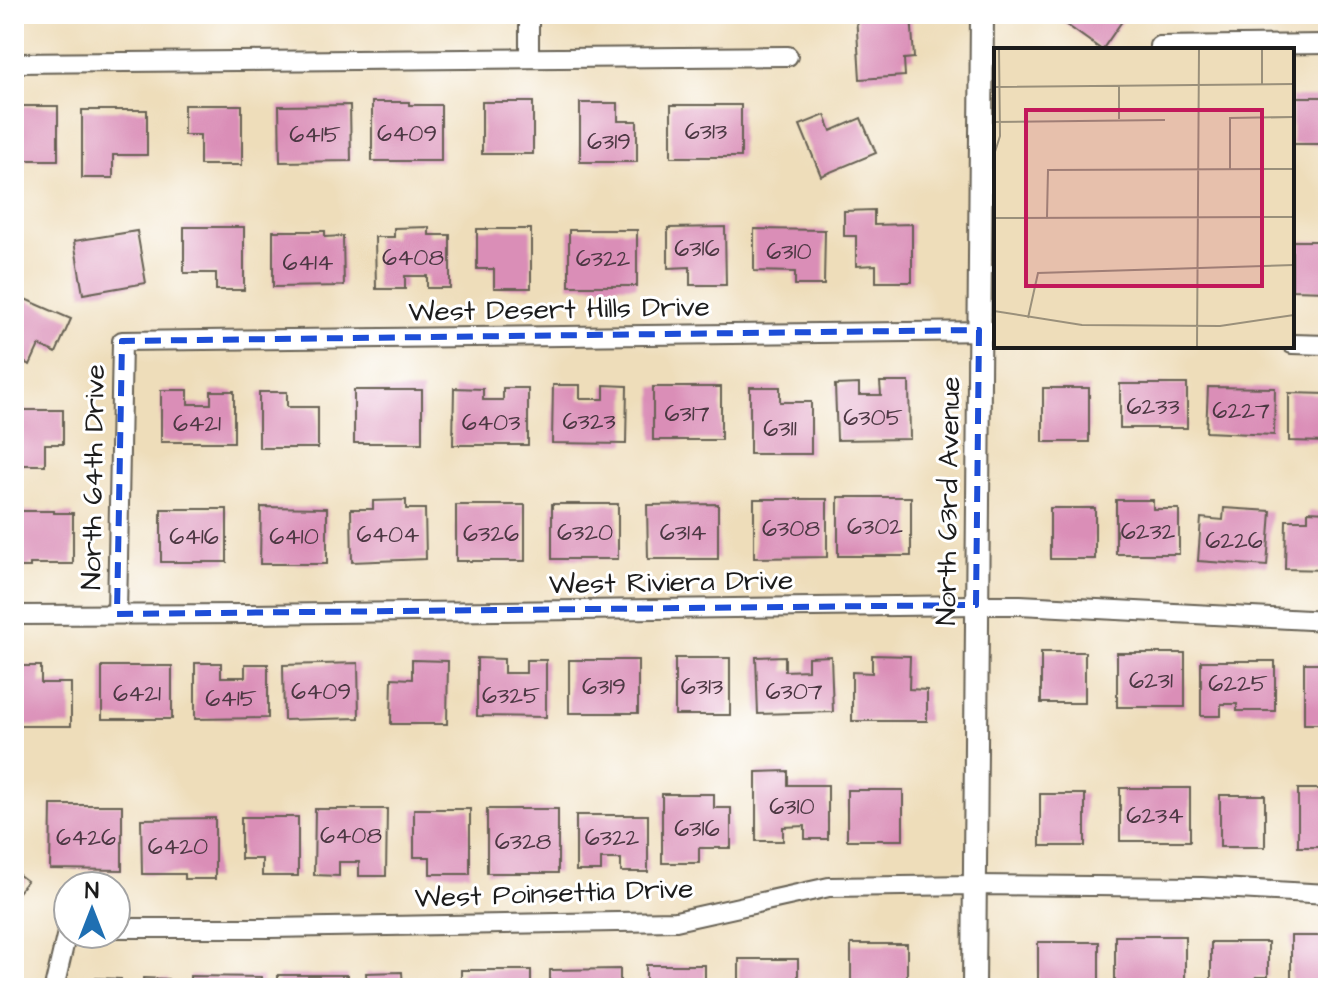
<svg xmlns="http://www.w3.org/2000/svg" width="1342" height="1002" viewBox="0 0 1342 1002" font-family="'Architects Daughter',sans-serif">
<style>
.building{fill:#da8eb7}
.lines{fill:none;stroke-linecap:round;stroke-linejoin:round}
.minor-casing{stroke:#666053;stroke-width:22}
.tertiary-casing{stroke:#666053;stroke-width:26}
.minor{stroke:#fff;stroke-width:18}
.tertiary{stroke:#fff;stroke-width:22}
.marked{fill:none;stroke:#1d4ed8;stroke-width:6;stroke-dasharray:16 10;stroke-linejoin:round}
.labels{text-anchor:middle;stroke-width:6;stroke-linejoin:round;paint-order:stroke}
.number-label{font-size:24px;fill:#4c3843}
.street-label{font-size:28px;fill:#1c1c1c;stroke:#fff}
.inset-road{fill:none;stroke:#9a907b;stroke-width:2}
.view{fill:#c2185b;fill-opacity:0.15;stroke:#c2185b;stroke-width:4}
.inset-edge{fill:none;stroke:#1c1c1c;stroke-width:4}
</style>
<rect width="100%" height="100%" fill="#fff"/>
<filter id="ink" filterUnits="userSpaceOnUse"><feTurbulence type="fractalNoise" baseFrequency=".0125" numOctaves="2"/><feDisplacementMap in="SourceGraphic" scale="16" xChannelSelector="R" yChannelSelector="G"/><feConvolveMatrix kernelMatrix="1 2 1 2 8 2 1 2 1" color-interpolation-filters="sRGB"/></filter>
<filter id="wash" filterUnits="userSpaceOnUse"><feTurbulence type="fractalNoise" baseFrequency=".006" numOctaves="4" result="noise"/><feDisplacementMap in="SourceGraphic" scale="32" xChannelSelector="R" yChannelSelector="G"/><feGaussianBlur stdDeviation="1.8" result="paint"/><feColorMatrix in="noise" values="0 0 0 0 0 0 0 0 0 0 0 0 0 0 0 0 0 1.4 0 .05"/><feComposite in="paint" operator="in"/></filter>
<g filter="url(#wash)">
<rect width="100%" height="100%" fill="#eeddba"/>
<g id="blocks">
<g class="building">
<path d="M856 14H911L914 58 904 59 905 76 860 79Z"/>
<path d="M1064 14H1127L1102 50 1060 20Z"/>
<rect x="1292" y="97" width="36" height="47"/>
<path d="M372 102H409V105H441V161H372Z"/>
<rect x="482" y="102" width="51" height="52"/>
<path d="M580 103H618V121H637V162H580Z"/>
<path d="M184 105H242V165H200V135H184Z"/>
<path d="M350 105 351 161 280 162 279 106Z"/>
<rect x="671" y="105" width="70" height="52"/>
<rect x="14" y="106" width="44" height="54"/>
<path d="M82 110H147V155H113V178H82Z"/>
<path d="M825 115 831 131 861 118 876 153 821 176 800 125Z"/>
<path d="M874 210V225L912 224V282H876V265L856 266V236H844V211Z"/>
<path d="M184 227H244V290H216V273H184Z"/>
<path d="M429 227V235H450V288H427V276H405V289H376L375 237H394V228Z"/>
<path d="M725 227 726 285H690V267L668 268V228Z"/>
<path d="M477 229H531V288H494V269H477Z"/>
<path d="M754 229 825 230 824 285H795V272L754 271Z"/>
<rect x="569" y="230" width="68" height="56"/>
<path d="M137 231 146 283 83 294 74 241Z"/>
<path d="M273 231H325V237L343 236 344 286 273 287Z"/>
<path d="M1292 241H1328V291L1292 290Z"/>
<path d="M18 296 71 319 56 353 39 345 30 365 14 358V305Z"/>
<path d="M880 382H909L910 439 837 440 835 385 859 384V395H881Z"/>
<rect x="1120" y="384" width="67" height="44"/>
<path d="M553 385H580V399H604V385L627 386 626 444 552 443Z"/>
<rect x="653" y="387" width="68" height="53"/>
<path d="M750 387H780V402H811V454H750Z"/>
<path d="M1208 387 1275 388 1274 435 1206 432Z"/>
<path d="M454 388 483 389V400H503V388H528V445H453Z"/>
<rect x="1043" y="388" width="46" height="54"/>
<path d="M161 390H188V404H211V391H234V442H161Z"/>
<rect x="354" y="390" width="68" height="53"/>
<path d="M259 392H287V407H318V448H259Z"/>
<path d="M1289 393 1328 394V442L1289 441Z"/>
<path d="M14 410H63V444H45V465H14Z"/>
<rect x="838" y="497" width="73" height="59"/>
<path d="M754 499H827V557L754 558Z"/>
<path d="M406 500V509H425L426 559 352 562 351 509H373V501Z"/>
<path d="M1116 500H1153V509H1179V554H1116Z"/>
<rect x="552" y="504" width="66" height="55"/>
<path d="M718 504V559H648L647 505Z"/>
<rect x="456" y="505" width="69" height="56"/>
<path d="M261 507 327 508V564H260Z"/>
<rect x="1050" y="508" width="45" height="51"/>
<path d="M1224 508 1271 511 1267 566 1198 561 1201 518 1223 520Z"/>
<rect x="161" y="509" width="66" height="53"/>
<path d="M14 511H54V513H73V564H30V567H14Z"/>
<path d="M1308 511 1328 512V570L1285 569 1286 520H1308Z"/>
<rect x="1041" y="652" width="44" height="51"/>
<rect x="1117" y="653" width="68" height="54"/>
<path d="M872 655 910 656 909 689 927 690V721H852V672L872 673Z"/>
<path d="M785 656V671L808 670V657L831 656 833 712 758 714 756 657Z"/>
<path d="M477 658 504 659V673H526V660H546V717L477 716Z"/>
<rect x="675" y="658" width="55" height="57"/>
<path d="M412 660 448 661 447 724H391L392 678 412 679Z"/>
<rect x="569" y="660" width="69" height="53"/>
<path d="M1201 661H1275V711H1237V704H1221V716H1201Z"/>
<path d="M195 663H221V677H245V664H268V718L195 719Z"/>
<path d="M358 663 359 718 284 720 283 665Z"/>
<rect x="1304" y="663" width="24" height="61"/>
<path d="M14 666H41V683H71V726H14Z"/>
<rect x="102" y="666" width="70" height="53"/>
<path d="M788 771V785H828V839H805V826L783 827V841H756V772Z"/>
<rect x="1120" y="788" width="70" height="53"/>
<rect x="1298" y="789" width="30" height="58"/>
<rect x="847" y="790" width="56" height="50"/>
<path d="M662 794H714V808H731V848H699V863H662Z"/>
<rect x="1040" y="794" width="45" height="52"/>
<rect x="1220" y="795" width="45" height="52"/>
<path d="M51 805H122V870L50 869Z"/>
<path d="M315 809H387L386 876H359V862H339V876L314 875Z"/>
<path d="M414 809H470V874H430V857H414Z"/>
<rect x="487" y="809" width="71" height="64"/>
<path d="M576 815H648V872H621V859H601V871H576Z"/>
<path d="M241 817H298V876H262V859H241Z"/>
<path d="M215 818V879H185V874H142L141 819Z"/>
<path d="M14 871 27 881 14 897Z"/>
<rect x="1115" y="936" width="70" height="52"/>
<rect x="1291" y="936" width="37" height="46"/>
<rect x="1038" y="942" width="61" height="46"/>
<path d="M1211 942H1268V977H1256V988H1211Z"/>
<rect x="851" y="944" width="56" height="44"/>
<rect x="739" y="959" width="59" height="29"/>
<rect x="646" y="965" width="59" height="23"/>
<path d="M620 969V988H550V970Z"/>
<rect x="461" y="970" width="70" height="18"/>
<path d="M402 972 403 988H367L366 973Z"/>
<rect x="278" y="975" width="70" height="13"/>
<path d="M190 976 262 977V988H190Z"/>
<path d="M96 978 121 979V988H95Z"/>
<path d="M143 978 168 979V988H143Z"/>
</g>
</g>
</g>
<g filter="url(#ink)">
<use href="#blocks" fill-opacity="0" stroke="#666053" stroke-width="2"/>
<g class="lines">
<g class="minor-casing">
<g id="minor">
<path d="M529 14V58"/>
<path d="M1159 50V46L1328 44"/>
<path d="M14 63 788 56"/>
<path d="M1292 344 1328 345"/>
<path d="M117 614 122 341 996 331"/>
<path d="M14 615 250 614 976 605H1020L1328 621"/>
<path d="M116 928H270L676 921 829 887 974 885 1202 887 1328 894"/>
<path d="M54 988 68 928"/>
</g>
</g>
<g class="tertiary-casing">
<path id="tertiary" d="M974 988 982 14"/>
</g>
<use href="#minor" class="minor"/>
<use href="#tertiary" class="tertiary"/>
</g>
</g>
<path class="marked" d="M979 330 976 605 117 614 122 341Z"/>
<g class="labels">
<g class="number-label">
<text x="706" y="139">6313</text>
<text x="407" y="141">6409</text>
<text x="315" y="142">6415</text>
<text x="609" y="149">6319</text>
<text x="697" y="256">6316</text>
<text x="789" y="259">6310</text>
<text x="413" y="265">6408</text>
<text x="603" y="266">6322</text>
<text x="308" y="270">6414</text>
<text x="1153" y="414">6233</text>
<text x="1241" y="418">6227</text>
<text x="687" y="421">6317</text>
<text x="873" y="425">6305</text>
<text x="589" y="429">6323</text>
<text x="491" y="430">6403</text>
<text x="197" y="431">6421</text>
<text x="780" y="436">6311</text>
<text x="875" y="534">6302</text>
<text x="791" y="536">6308</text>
<text x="1148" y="539">6232</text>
<text x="585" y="540">6320</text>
<text x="683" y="540">6314</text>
<text x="491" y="541">6326</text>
<text x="388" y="542">6404</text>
<text x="194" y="544">6416</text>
<text x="294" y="544">6410</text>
<text x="1234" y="548">6226</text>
<text x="1151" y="688">6231</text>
<text x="1238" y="691">6225</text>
<text x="604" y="694">6319</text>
<text x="702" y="694">6313</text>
<text x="321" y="699">6409</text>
<text x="794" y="699">6307</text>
<text x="137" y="701">6421</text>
<text x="511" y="703">6325</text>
<text x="231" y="706">6415</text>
<text x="792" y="814">6310</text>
<text x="1155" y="823">6234</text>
<text x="697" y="836">6316</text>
<text x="351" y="843">6408</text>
<text x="86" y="845">6426</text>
<text x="612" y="845">6322</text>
<text x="523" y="849">6328</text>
<text x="178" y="854">6420</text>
</g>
<g class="street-label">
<text transform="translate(559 308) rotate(-1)" y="10">West Desert Hills Drive</text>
<text transform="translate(92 477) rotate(-89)" y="10">North 64th Drive</text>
<text transform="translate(947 501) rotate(-89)" y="10">North 63rd Avenue</text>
<text transform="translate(671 581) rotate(-1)" y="10">West Riviera Drive</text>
<text transform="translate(554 892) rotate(-2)" y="10">West Poinsettia Drive</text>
</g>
</g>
<g transform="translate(994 48)">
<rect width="300" height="300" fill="#eeddba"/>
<path class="inset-road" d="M268 1H300M268 36V1M125 38V71M0 39 300 36M0 74 171 72M0 107 6 88 5 1M236 121V70L300 69M53 169 54 122 300 121M0 170 300 169M0 263 88 277 226 278 300 267M34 270 44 225 300 217M203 299 205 1"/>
<path class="view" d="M32 62H268V238H32Z"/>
<rect width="300" height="300" class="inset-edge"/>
</g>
<rect width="1342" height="1002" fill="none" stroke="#fff" stroke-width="48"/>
<g transform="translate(92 910)"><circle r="38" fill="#ffffff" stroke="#a4a4a4" stroke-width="2"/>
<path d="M0-6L14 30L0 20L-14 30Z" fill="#1f6fb2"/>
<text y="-12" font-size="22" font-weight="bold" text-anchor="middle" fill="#1c1c1c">N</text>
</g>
</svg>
